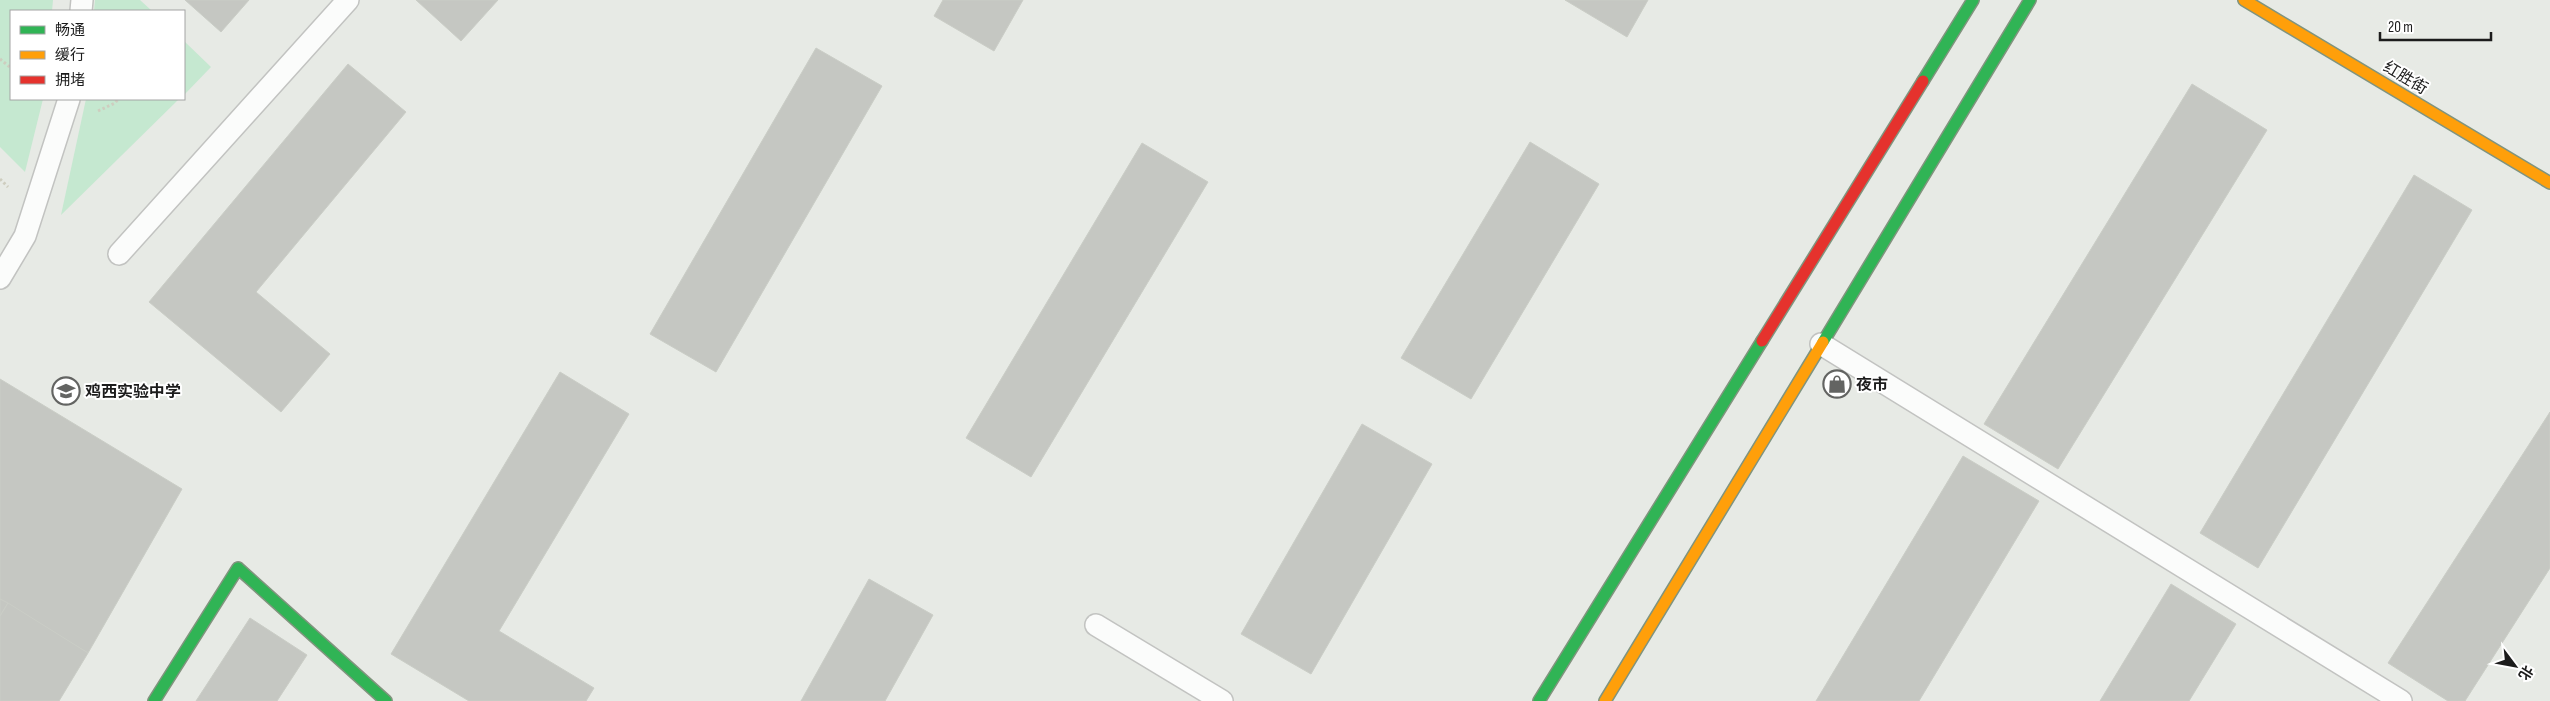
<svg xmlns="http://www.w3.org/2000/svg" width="2550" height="701" viewBox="0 0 2550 701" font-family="'Sofia Sans Condensed','Noto Sans SC',sans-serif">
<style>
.grass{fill:#c5e8d0}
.building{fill:#c5c7c2;stroke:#cacdc6}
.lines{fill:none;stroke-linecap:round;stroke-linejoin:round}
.lane-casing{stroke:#c2c3c1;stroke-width:24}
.fast-casing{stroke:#80947e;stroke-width:14}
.slow-casing{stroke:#80947e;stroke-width:14}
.jam-casing{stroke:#80947e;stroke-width:14}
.path{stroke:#cecdbf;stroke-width:3;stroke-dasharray:2.5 2.5;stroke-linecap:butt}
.lane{stroke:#fbfcfb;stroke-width:21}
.fast{stroke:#30b455;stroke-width:11}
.slow{stroke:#ff9f0a;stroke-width:11}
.jam{stroke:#e5322d;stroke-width:11}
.labels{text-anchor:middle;stroke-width:4;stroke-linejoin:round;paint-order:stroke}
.street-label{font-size:16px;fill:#1c1c1c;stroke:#fff}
.poi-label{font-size:16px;font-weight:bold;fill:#1c1c1c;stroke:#fff;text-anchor:start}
</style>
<rect width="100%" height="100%" fill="#e7eae5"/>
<g class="grass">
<path d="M0 0H53L52 11H11V99H43L25 172 0 147Z"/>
<path d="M95 0H140L152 11H94Z"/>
<path d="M184 41 211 67 184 95Z"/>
<path d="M86 99H179L61 215Z"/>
</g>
<g class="building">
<path d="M185 0H249L221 32Z"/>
<path d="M416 0H498L461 41Z"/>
<path d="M943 0H1023L994 51 934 16Z"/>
<path d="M1565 0H1648L1627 37Z"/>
<path d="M816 48 882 86 716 372 650 334Z"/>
<path d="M348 64 406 112 256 292 330 354 281 412 149 302Z"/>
<path d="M2192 84 2267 130 2058 469 1984 424Z"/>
<path d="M1530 142 1599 184 1471 399 1401 358Z"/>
<path d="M1142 143 1208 182 1031 477 966 438Z"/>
<path d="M2414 175 2472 210 2258 568 2200 533Z"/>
<path d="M560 372 629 414 499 631 594 688 586 701H469L391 654Z"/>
<path d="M0 379 182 489 88 653 0 600Z"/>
<path d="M2550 412V568L2465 701H2448L2388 663Z"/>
<path d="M1362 424 1432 464 1311 674 1241 634Z"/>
<path d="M1963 456 2039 501 1919 701H1816Z"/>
<path d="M869 579 933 615 885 701H801Z"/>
<path d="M2171 584 2236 624 2189 701H2100Z"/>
<path d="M0 599 8 603 0 616Z"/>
<path d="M8 603 88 653 59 701H0V616Z"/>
<path d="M250 618 307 655 277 701H196Z"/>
</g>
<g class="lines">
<g class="lane-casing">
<g id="lane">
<path d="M81 11 82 0"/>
<path d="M119 254 348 0"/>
<path d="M0 278 25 236 69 99"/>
<path d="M1821 344 2401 701"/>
<path d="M1096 625 1222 701"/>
</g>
</g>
<g class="fast-casing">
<g id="fast">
<path d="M1923 81 1973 0"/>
<path d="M1823 342 2030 0"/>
<path d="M154 701 238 568 386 701"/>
<path d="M1539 701 1762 341"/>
</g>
</g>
<g class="slow-casing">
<g id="slow">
<path d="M2244 0 2550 183"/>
<path d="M1605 701 1823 342"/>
</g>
</g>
<g class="jam-casing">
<path id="jam" d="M1762 341 1923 81"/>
</g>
<g class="path">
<path d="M0 59 11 68"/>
<path d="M98 111 115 103 118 99"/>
<path d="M0 179 8 187"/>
</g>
<use href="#lane" class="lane"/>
<use href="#fast" class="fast"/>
<use href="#slow" class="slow"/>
<use href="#jam" class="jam"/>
</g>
<defs>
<g id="shop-ring" transform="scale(1.4375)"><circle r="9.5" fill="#fff" stroke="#636462" stroke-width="1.5"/><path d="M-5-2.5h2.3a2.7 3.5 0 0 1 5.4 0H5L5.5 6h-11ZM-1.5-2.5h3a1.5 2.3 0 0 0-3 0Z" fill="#636462"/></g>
<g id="school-ring" transform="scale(1.4375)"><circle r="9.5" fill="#fff" stroke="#636462" stroke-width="1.5"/><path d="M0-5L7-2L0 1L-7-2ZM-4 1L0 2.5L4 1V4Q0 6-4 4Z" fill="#636462"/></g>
</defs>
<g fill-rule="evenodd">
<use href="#shop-ring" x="1837" y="384"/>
<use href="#school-ring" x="66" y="391"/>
</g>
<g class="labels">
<g class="street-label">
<text transform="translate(2406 77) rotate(31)" y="6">红胜街</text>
</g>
<g class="poi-label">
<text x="1856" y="390">夜市</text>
<text x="85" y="397">鸡西实验中学</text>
</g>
</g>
<rect x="10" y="10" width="175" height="90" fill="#ffffff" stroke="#a4a4a4"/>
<rect x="20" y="26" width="25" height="8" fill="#30b455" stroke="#a4a4a4"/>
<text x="55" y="35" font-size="15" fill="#1c1c1c">畅通</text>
<rect x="20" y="51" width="25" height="8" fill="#ff9f0a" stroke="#a4a4a4"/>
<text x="55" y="60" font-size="15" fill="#1c1c1c">缓行</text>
<rect x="20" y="76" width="25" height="8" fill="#e5322d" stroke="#a4a4a4"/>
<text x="55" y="85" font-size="15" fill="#1c1c1c">拥堵</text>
<g transform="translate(2515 666) rotate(122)" stroke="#ffffff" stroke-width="4" paint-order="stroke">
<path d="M0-4L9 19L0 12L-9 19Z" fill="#1c1c1c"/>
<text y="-8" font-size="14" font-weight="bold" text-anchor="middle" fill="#1c1c1c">北</text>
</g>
<path d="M2380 32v8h111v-8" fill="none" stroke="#1c1c1c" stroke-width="2.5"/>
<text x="2388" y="32" font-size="15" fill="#1c1c1c" stroke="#ffffff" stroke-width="4" paint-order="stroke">20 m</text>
</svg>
